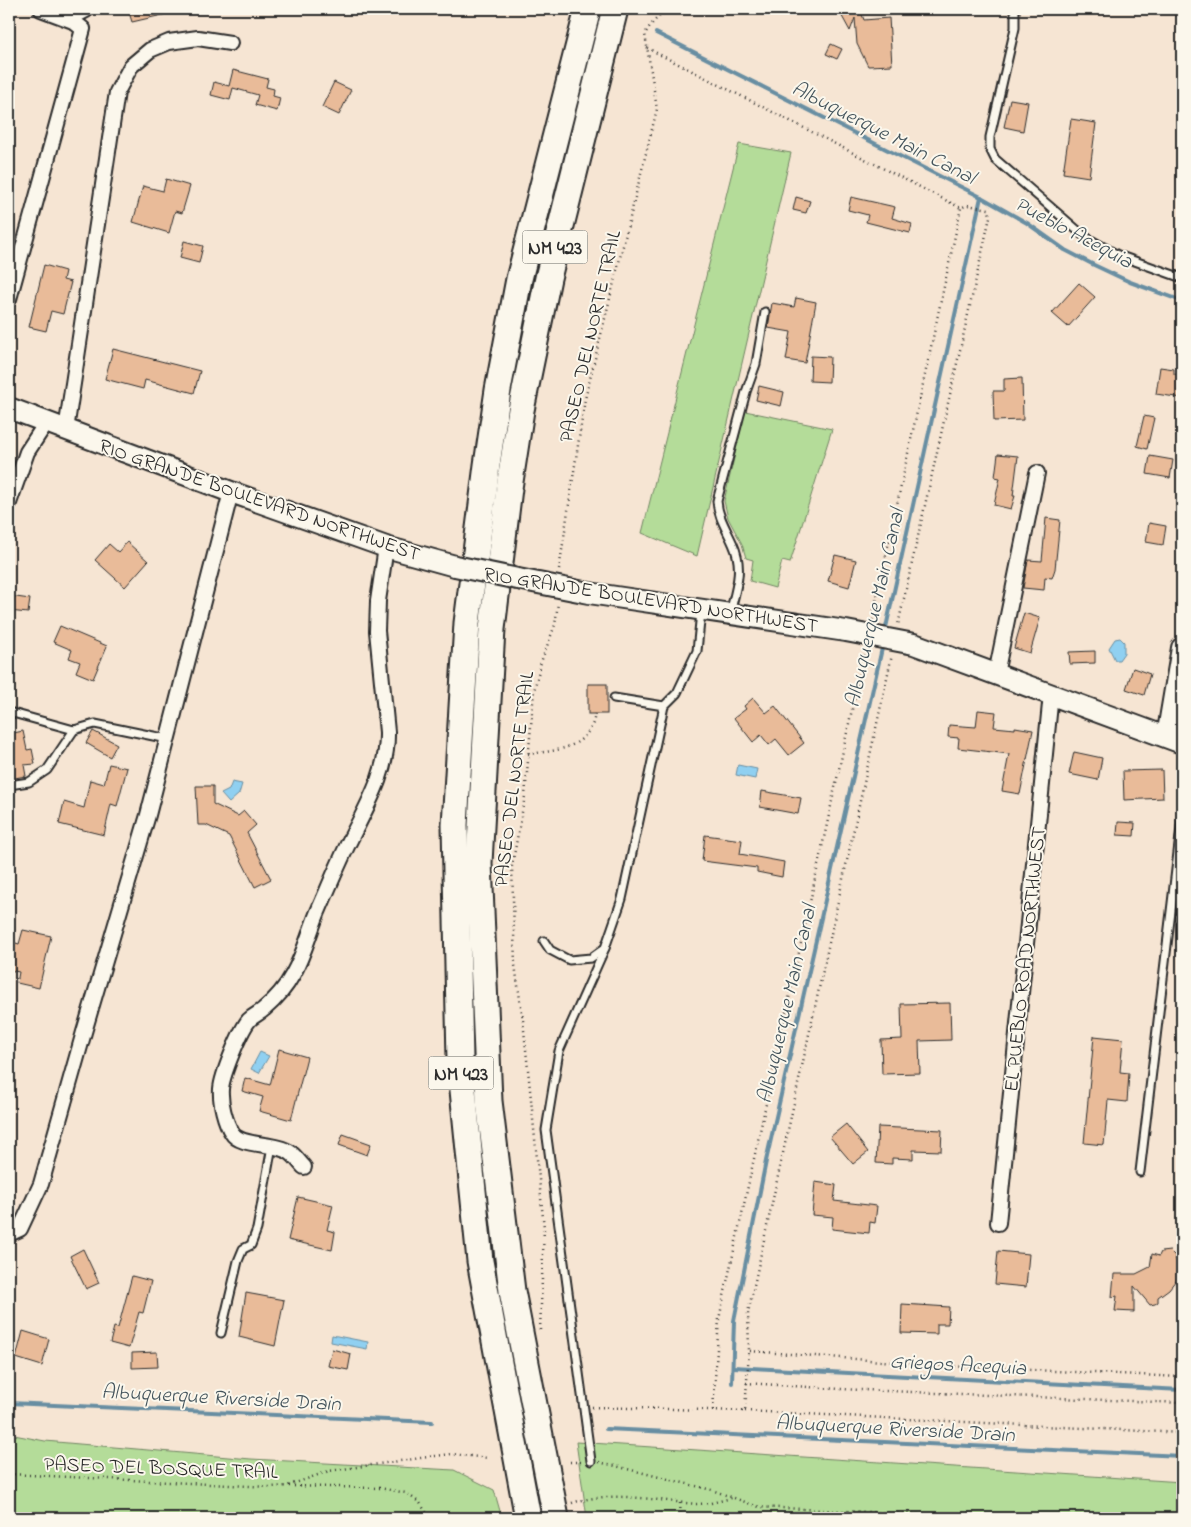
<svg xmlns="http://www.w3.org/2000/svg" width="1191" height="1527" viewBox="0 0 1191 1527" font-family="'Indie Flower',sans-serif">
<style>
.green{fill:#b4dc99;stroke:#708462}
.water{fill:#90d0f1;stroke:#688ea2}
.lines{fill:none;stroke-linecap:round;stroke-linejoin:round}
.stream{stroke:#688ea2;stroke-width:4}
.building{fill:#e9bb99;stroke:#2b2b2b}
.lane-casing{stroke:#2b2b2b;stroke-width:11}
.street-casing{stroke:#2b2b2b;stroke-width:18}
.secondary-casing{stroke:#2b2b2b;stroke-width:24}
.highway-casing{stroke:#2b2b2b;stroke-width:29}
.path{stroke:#2b2b2b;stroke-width:2.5;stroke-dasharray:1 4;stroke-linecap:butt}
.lane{stroke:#fbf7ec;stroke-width:7}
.street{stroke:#fbf7ec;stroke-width:14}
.secondary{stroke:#fbf7ec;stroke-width:20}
.highway{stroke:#fbf7ec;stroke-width:25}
.secondary-bridge-casing{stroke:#2b2b2b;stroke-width:24;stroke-linecap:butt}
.secondary-bridge{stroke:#fbf7ec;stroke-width:20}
.labels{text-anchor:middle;stroke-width:4;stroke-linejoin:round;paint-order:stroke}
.shield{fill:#fbf7ec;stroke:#696865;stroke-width:1}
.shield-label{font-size:19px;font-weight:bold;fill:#2b2b2b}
.street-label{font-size:20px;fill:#2b2b2b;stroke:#fbf7ec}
.water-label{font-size:21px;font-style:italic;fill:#44545c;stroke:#fbf7ec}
</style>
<rect width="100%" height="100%" fill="#f6e5d3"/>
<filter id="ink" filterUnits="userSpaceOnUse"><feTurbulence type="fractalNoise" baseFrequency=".02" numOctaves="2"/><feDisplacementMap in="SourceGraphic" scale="10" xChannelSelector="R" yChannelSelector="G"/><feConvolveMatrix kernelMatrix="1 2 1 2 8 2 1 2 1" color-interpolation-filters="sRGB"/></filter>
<g filter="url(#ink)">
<g class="green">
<path d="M739 144 791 153 697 556 642 533Z"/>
<path d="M745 411 832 429 790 563 782 561 775 588 750 581 753 560 746 558 742 544 728 518 724 501Z"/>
<path d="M9 1434 45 1441 251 1459 454 1470 494 1490 502 1518H9Z"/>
<path d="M576 1442 1182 1482V1518H587Z"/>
</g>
<g class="water">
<path d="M1120 638 1124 642V653L1119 660H1115L1109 648 1115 639Z"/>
<path d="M738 765 757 769 755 779 736 775Z"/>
<path d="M232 782 242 784 239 794 229 803 221 794 229 790Z"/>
<path d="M260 1052 269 1056 259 1073 251 1069Z"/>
<path d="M332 1335 368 1342 367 1349 331 1342Z"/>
</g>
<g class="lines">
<g class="stream">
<path d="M656 33 981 197 1027 223 1065 250 1094 265 1130 282 1182 301"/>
<path d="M885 632 981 197"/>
<path d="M733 1367 1182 1390"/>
<path d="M732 1383 734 1321 766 1161 883 644"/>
<path d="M9 1403 432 1422"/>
<path d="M606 1429 1182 1456"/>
</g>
</g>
<g class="building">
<path d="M128 9H171V13L132 22Z"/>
<path d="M838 9H860L864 20 889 18 892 65 868 66 857 44 855 18 850 31Z"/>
<path d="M831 44 842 49 837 59 826 54Z"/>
<path d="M233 70 268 79 266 87 274 89 273 96 280 98 277 111 255 105 258 95 233 88 230 100 211 95 214 82 229 86Z"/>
<path d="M334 82 351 90 339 115 322 107Z"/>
<path d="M1010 99 1028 102 1023 131 1004 127Z"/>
<path d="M1071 119 1096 123 1089 177 1063 173Z"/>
<path d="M166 179 190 186 182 213 175 211 169 233 133 222 143 186 163 191Z"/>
<path d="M796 197 810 201 806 213 793 210Z"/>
<path d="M851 197 895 207 892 218 912 224 910 233 866 222 868 215 848 210Z"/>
<path d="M184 241 203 246 199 263 180 258Z"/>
<path d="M44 265 65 271 63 280 71 282 63 314 51 311 46 331 29 327Z"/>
<path d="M1079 283 1095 297 1068 327 1052 313Z"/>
<path d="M796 298 816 302 805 363 786 360 791 332 768 328 772 303 794 307Z"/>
<path d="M113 349 200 371 194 393 145 380 143 389 105 379Z"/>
<path d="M811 356 830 357 829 382 810 381Z"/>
<path d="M1160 367 1174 369V374L1182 375V398L1156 394Z"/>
<path d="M1022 378 1023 420 994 421 993 391H1004V379Z"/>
<path d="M759 386 784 392 781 406 756 400Z"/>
<path d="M1144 416 1154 418 1147 449 1137 446Z"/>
<path d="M998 454 1018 456 1013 496H1015L1011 509 994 505 1000 478 995 477Z"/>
<path d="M1150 456 1173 460 1170 478 1147 474Z"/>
<path d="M1046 518 1060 520 1055 569 1052 578 1045 577 1044 590 1023 588 1028 560 1042 561Z"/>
<path d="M1149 523 1166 526 1163 545 1146 542Z"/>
<path d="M127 542 148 561 125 587 95 560 109 544 118 552Z"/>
<path d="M835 555 856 560 849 587 828 581Z"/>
<path d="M9 596 30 599 28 613 9 611Z"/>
<path d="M1024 613 1040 618 1030 653 1014 648Z"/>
<path d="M60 626 107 646 93 679 76 672 80 662 69 658 72 650 53 642Z"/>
<path d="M1095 651V663L1070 664 1069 652Z"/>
<path d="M1133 668 1150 674 1144 695 1126 689Z"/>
<rect x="588" y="684" width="19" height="30"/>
<path d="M753 698 766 713 775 706 804 743 789 755 776 739 769 745 761 735 753 742 734 718 746 709 744 706Z"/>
<path d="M978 710 996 712 994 727 1015 729V727L1033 730 1020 794 1002 791 1009 754 958 748 959 738 948 737 949 725 976 727Z"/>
<path d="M23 731 27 750 32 749 35 764 24 765 26 776 9 779V734Z"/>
<path d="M93 731 117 744 110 757 86 743Z"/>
<path d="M1074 752 1102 758 1098 780 1069 774Z"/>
<path d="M109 764 127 768 117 806 111 804 104 835 59 824 64 802 84 808 90 780 104 784Z"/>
<path d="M1162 770 1163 798 1124 800 1123 771Z"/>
<path d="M196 786H213V804L238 816 244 811 256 825 247 833 271 879 255 887 229 836 206 825H198Z"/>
<path d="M762 791 801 798 798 814 760 807Z"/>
<path d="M1118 822 1135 823 1134 836 1117 835Z"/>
<path d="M705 835 742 840 740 854 784 862 782 877 757 872V868L702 861Z"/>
<path d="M23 930 51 936 39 988 17 983 19 972 9 970V941L19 944Z"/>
<path d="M950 1003 951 1040 919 1041 920 1073 882 1074 881 1040 902 1039 901 1004Z"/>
<path d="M1094 1036 1123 1039 1120 1072 1129 1073 1127 1102 1108 1100 1104 1145 1084 1143Z"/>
<path d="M279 1049 307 1057 291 1120 259 1111 263 1097 242 1091 245 1078 270 1085Z"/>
<path d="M846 1124 868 1152 853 1164 830 1137Z"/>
<path d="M878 1127 942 1130 941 1151 913 1150V1159L892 1158V1164L876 1163Z"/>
<path d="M343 1134 371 1144 367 1155 339 1145Z"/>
<path d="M815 1182 836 1185 834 1201 877 1206 875 1223 870 1222 869 1233 832 1229 833 1217 812 1215Z"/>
<path d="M298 1197 333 1205 327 1230 335 1232 332 1250 288 1240Z"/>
<path d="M83 1249 99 1283 86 1289 70 1256Z"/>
<path d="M998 1251 1029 1254 1026 1287 995 1284Z"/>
<path d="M1170 1251 1175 1256 1180 1275 1169 1289 1158 1297V1302L1155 1304 1150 1305 1134 1286V1312L1115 1311 1117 1296 1112 1297 1114 1274H1136L1150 1267 1152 1254 1159 1256 1161 1252Z"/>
<path d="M132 1276 151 1281 143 1313 139 1312 129 1348 110 1343 114 1327 118 1328Z"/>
<path d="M246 1293 284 1300 275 1346 239 1337Z"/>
<path d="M902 1304 949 1307 948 1324H937V1334L901 1333Z"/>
<path d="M23 1331 49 1339 42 1366 16 1358Z"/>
<path d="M332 1349 351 1354 348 1370 328 1366Z"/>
<path d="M157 1352 158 1367 132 1368V1353Z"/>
</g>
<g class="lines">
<g class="lane-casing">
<g id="lane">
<path d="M1015 9V28L990 137V149L995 159 1084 236 1118 255 1182 278"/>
<path d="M73 21 88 13 89 9"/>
<path d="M730 613C736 589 744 568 733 544 727 530 718 517 717 501L746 392 756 364 765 312"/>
<path d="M614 698 664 706"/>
<path d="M9 712 74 730 95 724 168 739"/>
<path d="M9 785 29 782 47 770 74 730"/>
<path d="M544 941 550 950 569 960 591 958 605 948 622 899 664 706 677 693 697 651 701 612"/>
<path d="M1140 1172 1182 819"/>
<path d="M221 1333 238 1261 243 1249 251 1245 257 1229 272 1146"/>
<path d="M591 1461 546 1130 559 1051 605 948"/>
</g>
</g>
<g class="street-casing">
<g id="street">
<path d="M9 299 83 29 73 21 41 9"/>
<path d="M66 430 117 92 131 66 150 50 169 42 198 38 230 43"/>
<path d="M9 503 27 452 46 423"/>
<path d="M996 674 1037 473"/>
<path d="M304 1167C300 1163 296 1157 291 1153 275 1142 240 1147 232 1133 225 1122 220 1102 221 1089 222 1075 240 1031 249 1020 254 1015 260 1013 264 1009 276 999 286 987 293 974 305 953 310 929 320 907 330 884 340 860 351 838 368 804 388 771 387 732L377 631 378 601 386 547"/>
<path d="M998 1223 1051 694"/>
<path d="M9 1234 20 1229 41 1184 84 1032 148 815 231 492"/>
</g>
</g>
<g class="secondary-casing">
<g id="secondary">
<path d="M9 408 231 492 386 547 455 566"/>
<path d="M518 579 589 593 846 631 914 644 1182 743"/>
<path d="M1167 737 1182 648"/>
</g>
</g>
<g class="highway-casing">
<g id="highway">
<path d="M528 1518 480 1261 460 1060 455 825 467 623 487 465 498 390 519 279 588 9"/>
<path d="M556 1518 512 1291 489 1101 479 863 492 629 509 488 521 410 548 278 615 9"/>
</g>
</g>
<g class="path">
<path d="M647 48 961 208 967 205 989 209 990 217 898 625"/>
<path d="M559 570 585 399 657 109 645 34C653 20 660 14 675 9"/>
<path d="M872 620 961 208"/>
<path d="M528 754C550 751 577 751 590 729 593 725 594 719 595 714"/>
<path d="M540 1330 544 1228 523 1020 515 965 512 866 525 796 534 691 541 662 555 625 558 603"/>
<path d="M750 1351 947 1366 1182 1377"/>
<path d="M746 1383 839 1389 1182 1403"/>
<path d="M592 1407 745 1411 749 1351 748 1313 892 655"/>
<path d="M713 1410 719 1319 865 650"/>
<path d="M745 1411 1182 1433"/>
<path d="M570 1462H581"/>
<path d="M599 1462 712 1490 759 1507 996 1518"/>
<path d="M9 1474 270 1487 287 1486 329 1471 435 1456 452 1454 488 1458"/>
<path d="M289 1486 380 1488 406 1493 420 1503 430 1518"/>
<path d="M572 1503C612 1490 656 1501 697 1504L711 1503 732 1498"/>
<path d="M680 1503 681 1518"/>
</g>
<use href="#lane" class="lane"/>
<use href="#street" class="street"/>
<use href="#secondary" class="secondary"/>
<use href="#highway" class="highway"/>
<g class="secondary-bridge-casing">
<path id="secondary-bridge" d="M455 566 518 579"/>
</g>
<use href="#secondary-bridge" class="secondary-bridge"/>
</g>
</g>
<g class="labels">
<g class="shield">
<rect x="522.5" y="230.5" width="65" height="33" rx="4"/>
<rect x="428.5" y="1056.5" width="65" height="33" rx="4"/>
</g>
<g class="shield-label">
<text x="555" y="254">NM 423</text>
<text x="461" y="1080">NM 423</text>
</g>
<g class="street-label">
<text transform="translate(589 336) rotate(-77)" y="7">PASEO DEL NORTE TRAIL</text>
<text transform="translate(260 499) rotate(19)" y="7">RIO GRANDE BOULEVARD NORTHWEST</text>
<text transform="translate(651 599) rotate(9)" y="7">RIO GRANDE BOULEVARD NORTHWEST</text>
<text transform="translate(513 779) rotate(-83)" y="7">PASEO DEL NORTE TRAIL</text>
<text transform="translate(1024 959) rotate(-84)" y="7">EL PUEBLO ROAD NORTHWEST</text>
<text transform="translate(161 1467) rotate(2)" y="7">PASEO DEL BOSQUE TRAIL</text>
</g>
<g class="water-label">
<text transform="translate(884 132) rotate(27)" y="7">Albuquerque Main Canal</text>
<text transform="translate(1074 232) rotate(28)" y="7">Pueblo Acequia</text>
<text transform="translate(874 608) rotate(-77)" y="7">Albuquerque Main Canal</text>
<text transform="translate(786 1004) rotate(-77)" y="7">Albuquerque Main Canal</text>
<text transform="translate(958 1364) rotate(3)" y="7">Griegos Acequia</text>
<text transform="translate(221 1397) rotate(3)" y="7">Albuquerque Riverside Drain</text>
<text transform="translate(895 1428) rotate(3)" y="7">Albuquerque Riverside Drain</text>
</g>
</g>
<rect width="1191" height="1527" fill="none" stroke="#fbf7ec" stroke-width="30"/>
<rect x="15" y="15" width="1161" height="1497" fill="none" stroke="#2b2b2b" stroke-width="2" filter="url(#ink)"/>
</svg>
